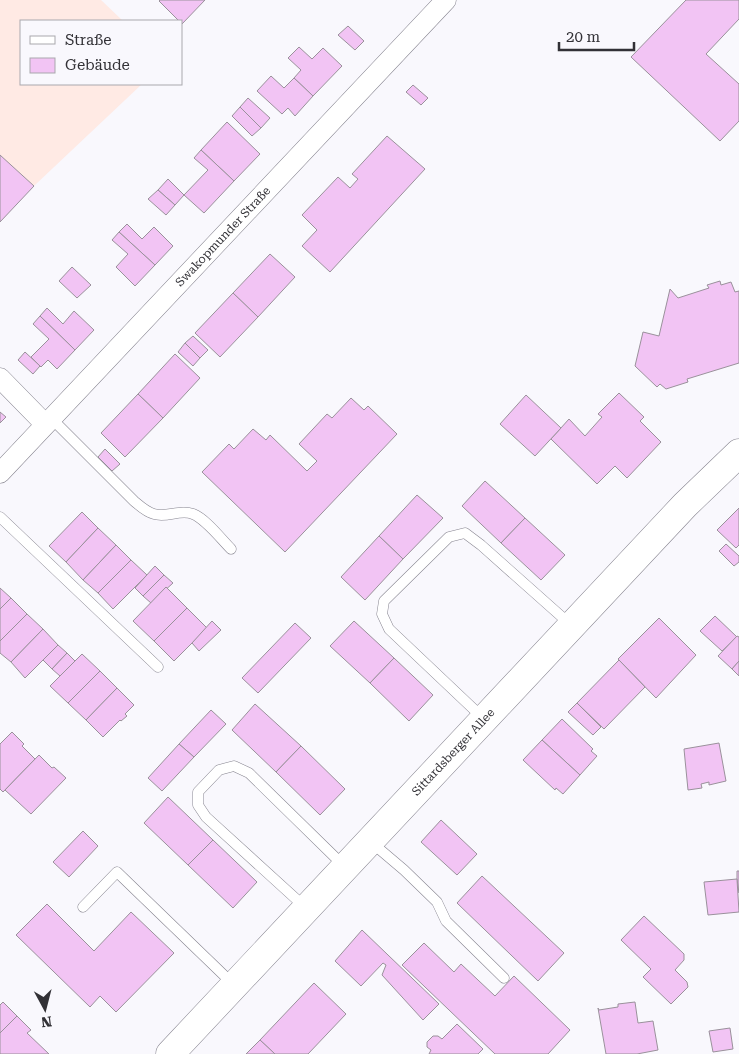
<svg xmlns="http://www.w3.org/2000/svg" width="739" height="1054" viewBox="0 0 739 1054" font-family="'Roboto Serif',serif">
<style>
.education{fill:#ffeae4}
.building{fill:#f2c4f4;stroke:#9a919b}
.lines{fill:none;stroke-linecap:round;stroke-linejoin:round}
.lane-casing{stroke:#86848f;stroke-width:11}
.street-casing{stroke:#86848f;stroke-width:21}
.secondary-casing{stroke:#86848f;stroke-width:29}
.lane{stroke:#fff;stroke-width:10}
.street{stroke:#fff;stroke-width:20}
.secondary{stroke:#fff;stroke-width:28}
.labels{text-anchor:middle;stroke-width:4;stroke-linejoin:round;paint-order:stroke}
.street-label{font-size:12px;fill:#323136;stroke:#f9f8fd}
</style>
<rect width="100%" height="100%" fill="#f9f8fd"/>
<path class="education" d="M0 0H101L123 21H21V84H142L0 218Z"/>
<g class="building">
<path d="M160 0H205L182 24 159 1Z"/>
<path d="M686 0H739V19L706 54 739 84V121L720 141 631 57Z"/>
<path d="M348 26 364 41 355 50 338 35Z"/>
<path d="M299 47 312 59 323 48 342 66 313 96 294 78 301 70 288 58Z"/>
<path d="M271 76 284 88 294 78 313 96 295 116 288 108 282 114 257 91Z"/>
<path d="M413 85 428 98 421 105 406 92Z"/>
<path d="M248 98 270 118 261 128 240 107Z"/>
<path d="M240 107 261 128 252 136 232 116Z"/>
<path d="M227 122 260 154 234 181 201 150Z"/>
<path d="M387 136 425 169 330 272 302 246 317 230 302 215 338 177 350 188 358 179 352 174Z"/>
<path d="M201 150 234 181 204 213 184 195 208 170 194 158Z"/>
<path d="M0 155 34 186 0 222Z"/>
<path d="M168 179 184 195 175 205 158 190Z"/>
<path d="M158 190 175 205 166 215 148 199Z"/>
<path d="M127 224 142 239 154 227 173 246 155 265 119 232Z"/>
<path d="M119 232 155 265 135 286 116 267 128 254 112 240Z"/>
<path d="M270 254 295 277 258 317 233 293Z"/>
<path d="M72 267 91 285 77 298 59 281Z"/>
<path d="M720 281 721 285 731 282 735 292 739 291V363L687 379 688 382 666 389 660 384 657 387 635 366 643 332 659 336 670 289 678 298 709 288 707 285Z"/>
<path d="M233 293 258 317 220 357 195 333Z"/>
<path d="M47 308 63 324 74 311 94 330 75 350 40 316Z"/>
<path d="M40 316 75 350 57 369 48 360 41 367 31 357 49 339 33 324Z"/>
<path d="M193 336 208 350 200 358 185 343Z"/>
<path d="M185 343 200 358 193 366 178 352Z"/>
<path d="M25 352 40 366 33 374 18 360Z"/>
<path d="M175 354 200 378 163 418 138 394Z"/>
<path d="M619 393 644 417 640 421 661 442 627 478 615 466 597 484 551 439 569 419 585 436 602 417 598 414Z"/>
<path d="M138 394 163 418 125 457 101 433Z"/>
<path d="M526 395 561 428 535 456 500 424Z"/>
<path d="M351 398 364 410 368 406 397 434 285 552 202 472 229 444 234 449 253 429 266 440 270 435 307 471 317 461 299 444 327 414 332 418Z"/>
<path d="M0 412 6 417 0 423Z"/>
<path d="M105 449 120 464 112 471 98 457Z"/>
<path d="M485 481 525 518 501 543 462 506Z"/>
<path d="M417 495 443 518 403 559 379 536Z"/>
<path d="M739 508V545L736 548 717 530Z"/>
<path d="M82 512 98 528 66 562 49 546Z"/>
<path d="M525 518 565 555 541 580 501 543Z"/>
<path d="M98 528 116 545 83 580 66 562Z"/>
<path d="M379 536 403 559 365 600 341 577Z"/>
<path d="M726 544 739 556V562L734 566 719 551Z"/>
<path d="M116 545 131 560 98 593 83 580Z"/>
<path d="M131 560 147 575 113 609 98 593Z"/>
<path d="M155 566 164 575 143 596 135 588Z"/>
<path d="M164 575 173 583 151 603 143 596Z"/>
<path d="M166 587 187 608 154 641 133 621Z"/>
<path d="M0 588 11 598 0 609Z"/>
<path d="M11 598 27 614 0 641V609Z"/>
<path d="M187 608 207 628 174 661 154 641Z"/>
<path d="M27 614 43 629 11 662 0 653V641Z"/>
<path d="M715 616 737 637 722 651 700 631Z"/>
<path d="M659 618 696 655 656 698 618 659Z"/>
<path d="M212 621 221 630 199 651 192 643Z"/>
<path d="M354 621 394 658 370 683 330 646Z"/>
<path d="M295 623 311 638 258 693 242 678Z"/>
<path d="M43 629 58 645 25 678 11 662Z"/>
<path d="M737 636 739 637V661L732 669 718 656Z"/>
<path d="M58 645 67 653 52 669 43 660Z"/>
<path d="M67 653 75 661 60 676 52 669Z"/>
<path d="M82 654 100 671 68 703 50 686Z"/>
<path d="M394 658 433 695 409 721 370 683Z"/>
<path d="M619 660 645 687 604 729 577 703Z"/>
<path d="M739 661V676L732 669Z"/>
<path d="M100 671 117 688 86 720 68 703Z"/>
<path d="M117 688 134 705 125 714 127 716 121 721 120 720 103 737 86 720Z"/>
<path d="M577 703 601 727 593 735 568 712Z"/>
<path d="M255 704 301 746 276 772 232 730Z"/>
<path d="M211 710 226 724 194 757 179 744Z"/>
<path d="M562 719 593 749 591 751 597 756 580 775 542 740Z"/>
<path d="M12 732 24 744 22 746 35 759 3 792 0 789V744Z"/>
<path d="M542 740 580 775 563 794 556 788 555 790 523 760Z"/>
<path d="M719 743 726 781 709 785V782L701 784 702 788 688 790 684 749Z"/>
<path d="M179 744 194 757 162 791 148 778Z"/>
<path d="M301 746 345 789 320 815 276 772Z"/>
<path d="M39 755 52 768 54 767 66 778 31 814 5 790Z"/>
<path d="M168 797 213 840 188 865 144 823Z"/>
<path d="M441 820 477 854 457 875 421 842Z"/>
<path d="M83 831 98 846 69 877 53 862Z"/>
<path d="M213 840 257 882 233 908 188 865Z"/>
<path d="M737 871H739V893L737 879Z"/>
<path d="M482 876 564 953 538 981 457 903Z"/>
<path d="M737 879 739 912 708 915 704 882Z"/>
<path d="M47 904 94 951 131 912 174 953 116 1012 100 996 90 1007 16 935Z"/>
<path d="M644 916 684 954V960L675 970 687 982 688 987 671 1004 643 977 651 969 621 940Z"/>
<path d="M362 930 439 1004 423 1020 382 975 386 965 383 963 361 986 335 961Z"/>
<path d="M424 943 454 972 461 964 495 996 514 976 570 1030 548 1054H495L402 965Z"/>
<path d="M314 983 346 1014 308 1054H275L260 1040Z"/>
<path d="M3 1002 17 1016 0 1033V1005Z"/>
<path d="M635 1002 638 1023 653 1021 658 1050 637 1054H606L598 1008 599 1010 618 1007V1004Z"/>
<path d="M17 1016 31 1030 27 1033 49 1054H0V1033Z"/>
<path d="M457 1024 483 1049 478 1054H429L431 1050 427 1047V1042L433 1036H438L442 1039Z"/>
<path d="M730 1028 733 1049 713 1052 709 1031Z"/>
<path d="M260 1040 275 1054H246Z"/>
</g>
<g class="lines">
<g class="lane-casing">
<g id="lane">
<path d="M51 418 134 501C140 506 146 512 154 514 167 518 180 509 193 514 206 519 221 539 231 549"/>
<path d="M0 517 158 667"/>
<path d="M483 718 389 629 382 614 384 601 449 537 465 533 481 545 571 625"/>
<path d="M371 842 404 870 437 902 446 921 504 978"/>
<path d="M83 907 117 872 234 985"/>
<path d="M306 908 206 817 198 805V792L219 770 234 766 249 773 344 866"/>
</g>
</g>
<g class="street-casing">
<g id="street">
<path d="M0 378 45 424"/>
<path id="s1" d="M0 473 446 0"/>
</g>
</g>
<g class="secondary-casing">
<g id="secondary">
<path id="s2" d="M170 1054 685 505 739 453"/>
</g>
</g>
<use href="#lane" class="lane"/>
<use href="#street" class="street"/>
<use href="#secondary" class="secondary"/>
</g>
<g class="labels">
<g class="street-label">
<text dy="4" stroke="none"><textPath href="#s1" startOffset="325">Swakopmunder Straße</textPath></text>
<text dy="4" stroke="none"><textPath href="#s2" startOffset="414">Sittardsberger Allee</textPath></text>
</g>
</g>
<rect x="20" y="20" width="162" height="65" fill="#f9f8fd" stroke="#a9a8ad"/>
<rect x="30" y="36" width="25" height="8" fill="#ffffff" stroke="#a9a8ad"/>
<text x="65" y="45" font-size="15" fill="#323136">Straße</text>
<rect x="30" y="58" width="25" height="15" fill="#f2c4f4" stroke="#a9a8ad"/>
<text x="65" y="70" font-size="15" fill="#323136">Gebäude</text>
<g transform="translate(45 1009) rotate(173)" stroke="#f9f8fd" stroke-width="4" paint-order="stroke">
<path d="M0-4L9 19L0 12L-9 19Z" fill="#323136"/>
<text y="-8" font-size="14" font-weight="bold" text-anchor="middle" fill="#323136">N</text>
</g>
<path d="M559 42v8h75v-8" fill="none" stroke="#323136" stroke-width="2.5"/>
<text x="566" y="42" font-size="15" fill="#323136" stroke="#f9f8fd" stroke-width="4" paint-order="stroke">20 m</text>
</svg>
